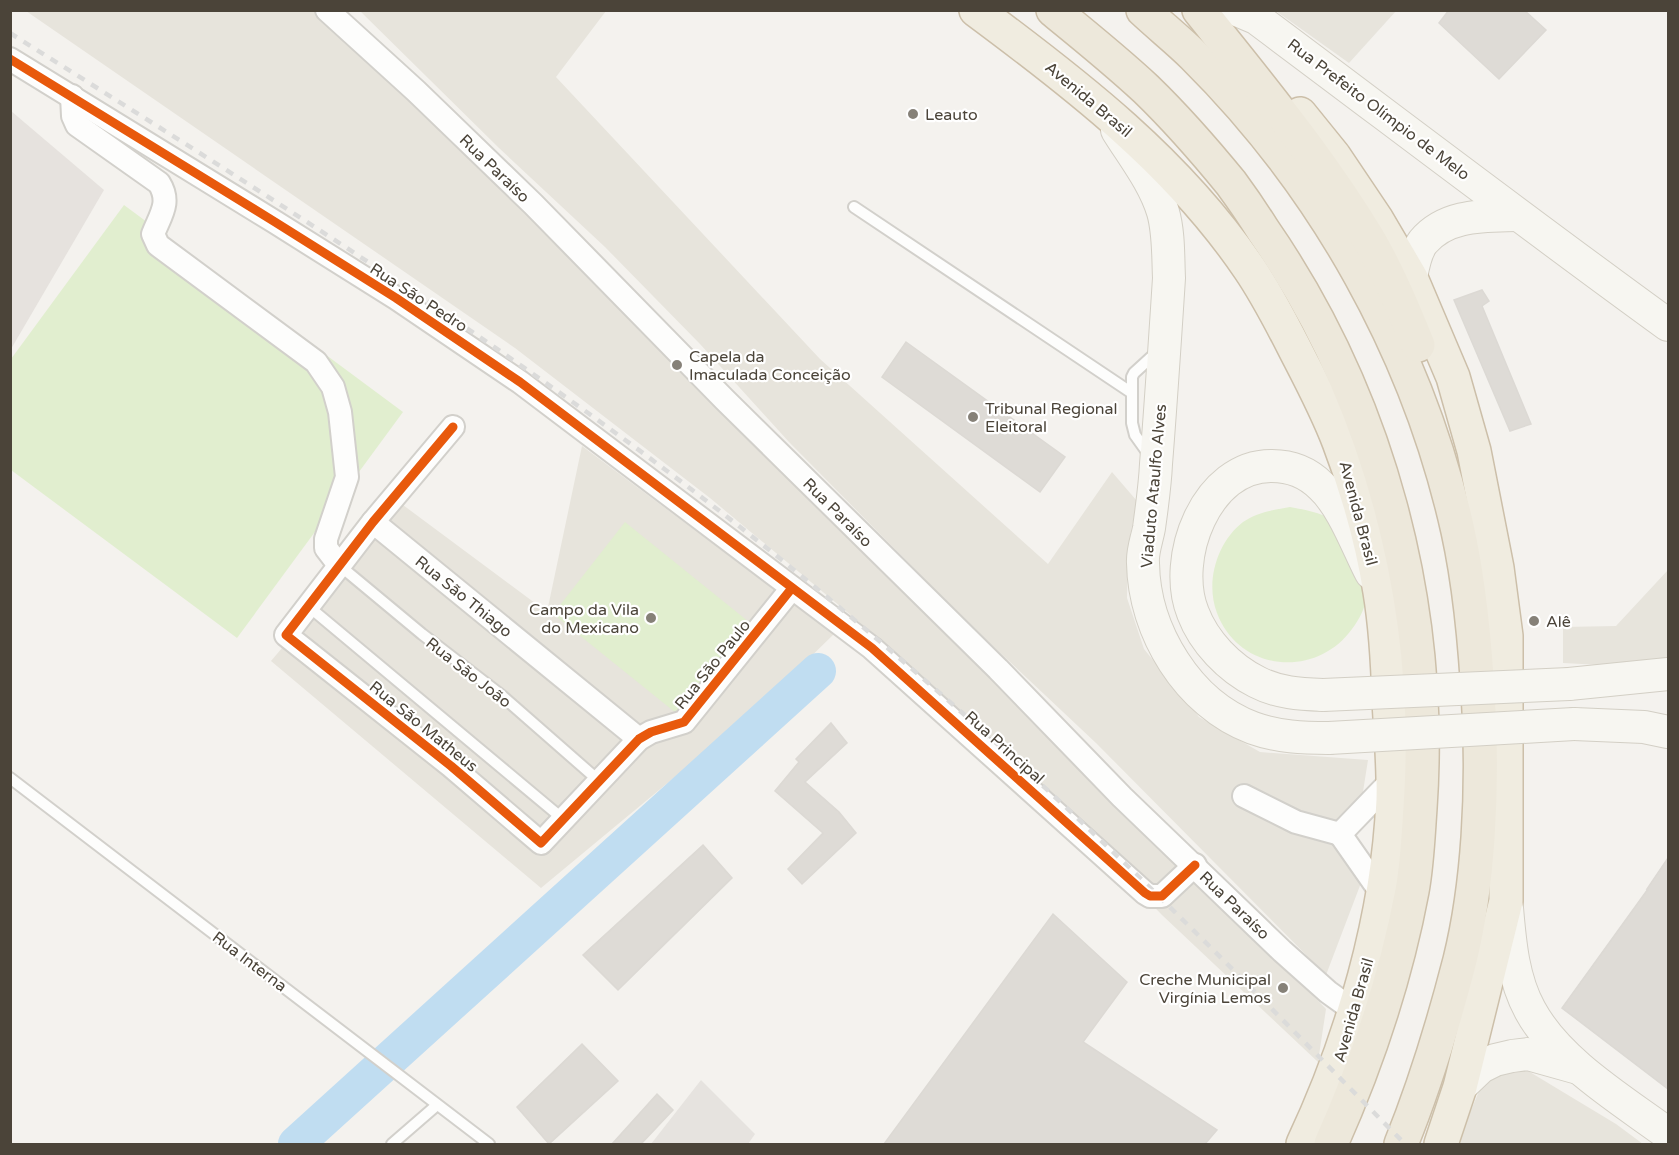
<svg xmlns="http://www.w3.org/2000/svg" width="1679" height="1155" viewBox="0 0 1679 1155" font-family="'Varela Round',sans-serif">
<style>
.residential{fill:#e7e4dc}
.industrial{fill:#e6e2de}
.green{fill:#e1eecf}
.parking{fill:#e6e3df}
.lines{fill:none;stroke-linecap:round;stroke-linejoin:round}
.river{stroke:#c0ddf1;stroke-width:36}
.building{fill:#dedbd6;stroke:#dcd9d4;stroke-width:1.5}
.service-casing{stroke:#d2d0cb;stroke-width:14}
.minor-casing{stroke:#d2d0cb;stroke-width:26}
.secondary-casing{stroke:#d3cfc5;stroke-width:34}
.trunk-casing{stroke:#ccbfa9;stroke-width:36}
.motorway-casing{stroke:#ccbfa9;stroke-width:36}
.service{stroke:#fdfdfc;stroke-width:10}
.minor{stroke:#fdfdfc;stroke-width:22}
.secondary{stroke:#f7f6f1;stroke-width:32}
.trunk{stroke:#f0ece0;stroke-width:33}
.motorway{stroke:#ede8db;stroke-width:33}
.rail{stroke:#dbdbda;stroke-width:4.5;stroke-dasharray:8 8;stroke-linecap:butt}
.secondary-bridge-casing{stroke:#d3cfc5;stroke-width:34;stroke-linecap:butt}
.secondary-bridge{stroke:#f7f6f1;stroke-width:32}
.cycleway-casing{stroke:#fff;stroke-width:13}
.cycleway{stroke:#e8590c;stroke-width:9}
.poi-dot{fill:#868178;stroke:#fff;stroke-width:2}
.labels{text-anchor:middle;stroke-width:4.5;stroke-linejoin:round;paint-order:stroke}
.street-label{font-size:16px;fill:#4b4439;stroke:#fff}
.poi-label{font-size:16px;fill:#4b4439;stroke:#fff;text-anchor:start}
</style>
<rect width="100%" height="100%" fill="#f4f2ee"/>
<g class="residential">
<path d="M26 11H323L1239 919 1326 1009 1318 1062 1162 915 1008 757 895 652 710 498 515 348Z"/>
<path d="M360 11H606L556 77 820 359 1048 564 1112 472 1137 501 1128 546 1127 598 1144 649 1199 717 1260 752 1368 760 1362 798 1324 832 1361 883 1326 975 1096 743 960 615 789 442 700 344 605 247 499 148Z"/>
<path d="M1276 11H1396L1349 63Z"/>
<path d="M582 446 834 634 706 759 682 771 541 888 271 661 403 505 547 612Z"/>
<path d="M1668 570V659L1601 665 1563 663V627L1616 626Z"/>
<path d="M1520 1066 1616 1124 1643 1144H1457L1482 1084 1495 1073Z"/>
</g>
<path class="industrial" d="M11 111 104 190 11 349Z"/>
<g class="green">
<path d="M124 205 403 412 237 638 11 470V359Z"/>
<path d="M1290 507C1306 510 1325 513 1337 524 1344 531 1347 549 1351 558 1355 567 1366 587 1366 596 1366 607 1359 620 1352 629 1316 679 1239 672 1217 613 1205 582 1217 542 1243 522 1257 512 1274 510 1290 507Z"/>
<path d="M625 522 749 622 676 713 553 614Z"/>
</g>
<path class="parking" d="M701 1080 755 1134 748 1144H651Z"/>
<g class="lines">
<path class="river" d="M296 1144 818 671"/>
</g>
<g class="building">
<path d="M1449 10H1524L1546 30 1499 79 1439 23Z"/>
<path d="M1482 290 1489 301 1482 306 1531 424 1510 431 1454 300Z"/>
<path d="M906 342 1065 457 1040 492 882 377Z"/>
<path d="M831 723 847 743 805 782 839 812 856 833 802 884 788 869 823 833 775 791 799 762 796 759Z"/>
<path d="M703 845 732 878 618 990 583 955Z"/>
<path d="M1668 858V1089L1562 1008 1648 889H1647Z"/>
<path d="M1053 914 1127 982 1083 1042 1217 1130 1205 1144H884Z"/>
<path d="M582 1044 618 1081 549 1144 517 1107Z"/>
<path d="M657 1094 673 1110 641 1144H612Z"/>
</g>
<g class="lines">
<g class="service-casing">
<g id="service">
<path d="M854 207 1132 393"/>
<path d="M1150 456 1135 435 1132 423V377L1134 373 1157 352"/>
<path d="M339 565 422 634 501 695 598 780"/>
<path d="M308 606 563 819"/>
<path d="M10 778 489 1144"/>
<path d="M392 1144 437 1105"/>
</g>
</g>
<g class="minor-casing">
<g id="minor">
<path d="M327 10 416 91 533 204 725 400 998 669 1122 797 1282 951 1328 992 1353 1010"/>
<path d="M10 59 275 222 396 298 520 382 872 648 1145 893 1150 896H1162L1195 865"/>
<path d="M72 96 73 116 77 125 159 183C171 202 161 214 153 234L158 245 316 362 333 387 340 412 347 477 326 539V548L339 565"/>
<path d="M453 427 373 522 286 635 451 766 541 843 639 739 651 732 684 722 792 588"/>
<path d="M373 522 639 739"/>
<path d="M1244 796 1296 822 1340 834"/>
<path d="M1382 894 1340 834 1393 779"/>
</g>
</g>
<g class="secondary-casing">
<g id="secondary">
<path d="M1237 10 1256 18C1394 121 1530 225 1668 325"/>
<path d="M1117 130C1133 156 1154 182 1163 212 1169 233 1168 257 1169 278 1165 340 1161 402 1156 464 1155 486 1152 506 1149 528 1147 539 1142 552 1143 563 1144 631 1188 704 1253 728 1278 737 1303 738 1329 738"/>
<path d="M1411 278C1413 266 1416 251 1423 242 1446 214 1484 216 1516 215"/>
<path d="M1569 684 1668 674"/>
<path d="M1323 695C1300 694 1278 693 1257 682 1229 668 1204 642 1193 613 1171 559 1206 465 1272 466 1291 466 1307 472 1321 486 1343 506 1357 546 1371 573"/>
<path d="M1574 724 1644 727 1668 732"/>
<path d="M1507 908C1510 943 1513 979 1530 1010 1558 1062 1622 1100 1668 1134"/>
<path d="M1460 1087 1481 1067 1495 1060 1512 1056 1528 1054 1578 1068"/>
</g>
</g>
<g class="trunk-casing">
<g id="trunk">
<path d="M976 10C1077 85 1178 163 1249 268 1269 297 1284 328 1300 359 1314 386 1328 413 1339 442 1357 489 1372 542 1380 592 1386 628 1388 666 1389 702 1391 735 1394 768 1393 800 1388 916 1352 1040 1303 1144"/>
<path d="M1300 114 1334 156 1377 220 1411 278 1453 377 1474 451 1497 568 1506 636V901L1460 1087 1441 1144"/>
</g>
</g>
<g class="motorway-casing">
<g id="motorway">
<path d="M1053 10C1085 36 1116 61 1146 89 1176 118 1204 150 1231 183 1242 198 1253 214 1263 230 1379 398 1434 605 1420 808 1418 836 1417 864 1412 891 1395 981 1368 1061 1331 1144"/>
<path d="M1143 10C1160 26 1178 40 1194 56 1325 186 1418 352 1458 531 1471 590 1476 651 1479 711 1483 790 1479 883 1460 960 1444 1022 1425 1085 1401 1144"/>
<path d="M1199 10C1260 86 1322 161 1372 245 1390 277 1404 311 1418 345"/>
</g>
</g>
<use href="#service" class="service"/>
<use href="#minor" class="minor"/>
<use href="#secondary" class="secondary"/>
<use href="#trunk" class="trunk"/>
<use href="#motorway" class="motorway"/>
<path class="rail" d="M10 33C284 206 559 377 810 583 907 663 1002 746 1093 833 1200 934 1302 1040 1405 1144"/>
<g class="secondary-bridge-casing">
<g id="secondary-bridge">
<path d="M1323 695 1569 684"/>
<path d="M1329 738 1574 724"/>
</g>
</g>
<use href="#secondary-bridge" class="secondary-bridge"/>
<g class="cycleway-casing">
<g id="cycleway">
<path d="M10 59 275 222 396 298 520 382 872 648 1145 893 1150 896H1162L1195 865"/>
<path d="M453 427 373 522 286 635 451 766 541 843 639 739 651 732 684 722 792 588"/>
</g>
</g>
<use href="#cycleway" class="cycleway"/>
</g>
<g class="poi-dot">
<circle cx="913" cy="114" r="6"/>
<circle cx="677" cy="365" r="6"/>
<circle cx="973" cy="417" r="6"/>
<circle cx="651" cy="618" r="6"/>
<circle cx="1534" cy="621" r="6"/>
<circle cx="1283" cy="988" r="6"/>
</g>
<g class="labels">
<g class="street-label">
<text transform="translate(1089 99) rotate(40)" y="6">Avenida Brasil</text>
<text transform="translate(1379 109) rotate(37)" y="6">Rua Prefeito Olímpio de Melo</text>
<text transform="translate(495 168) rotate(44)" y="6">Rua Paraíso</text>
<text transform="translate(419 297) rotate(33)" y="6">Rua São Pedro</text>
<text transform="translate(1153 486) rotate(-85)" y="6">Viaduto Ataulfo Alves</text>
<text transform="translate(838 512) rotate(45)" y="6">Rua Paraíso</text>
<text transform="translate(1359 513) rotate(75)" y="6">Avenida Brasil</text>
<text transform="translate(464 596) rotate(39)" y="6">Rua São Thiago</text>
<text transform="translate(712 664) rotate(-51)" y="6">Rua São Paulo</text>
<text transform="translate(469 672) rotate(38)" y="6">Rua São João</text>
<text transform="translate(424 726) rotate(39)" y="6">Rua São Matheus</text>
<text transform="translate(1005 747) rotate(42)" y="6">Rua Principal</text>
<text transform="translate(1235 905) rotate(44)" y="6">Rua Paraíso</text>
<text transform="translate(250 961) rotate(37)" y="6">Rua Interna</text>
<text transform="translate(1353 1010) rotate(-74)" y="6">Avenida Brasil</text>
</g>
<g class="poi-label">
<text x="925" y="120">Leauto</text>
<text x="689" y="362">Capela da<tspan x="689" dy="18">Imaculada Conceição</tspan></text>
<text x="985" y="414">Tribunal Regional<tspan x="985" dy="18">Eleitoral</tspan></text>
<text x="639" y="615" text-anchor="end">Campo da Vila<tspan x="639" dy="18">do Mexicano</tspan></text>
<text x="1546" y="627">Alê</text>
<text x="1271" y="985" text-anchor="end">Creche Municipal<tspan x="1271" dy="18">Virgínia Lemos</tspan></text>
</g>
</g>
<rect width="1679" height="1155" fill="none" stroke="#4b4439" stroke-width="24"/>
</svg>
